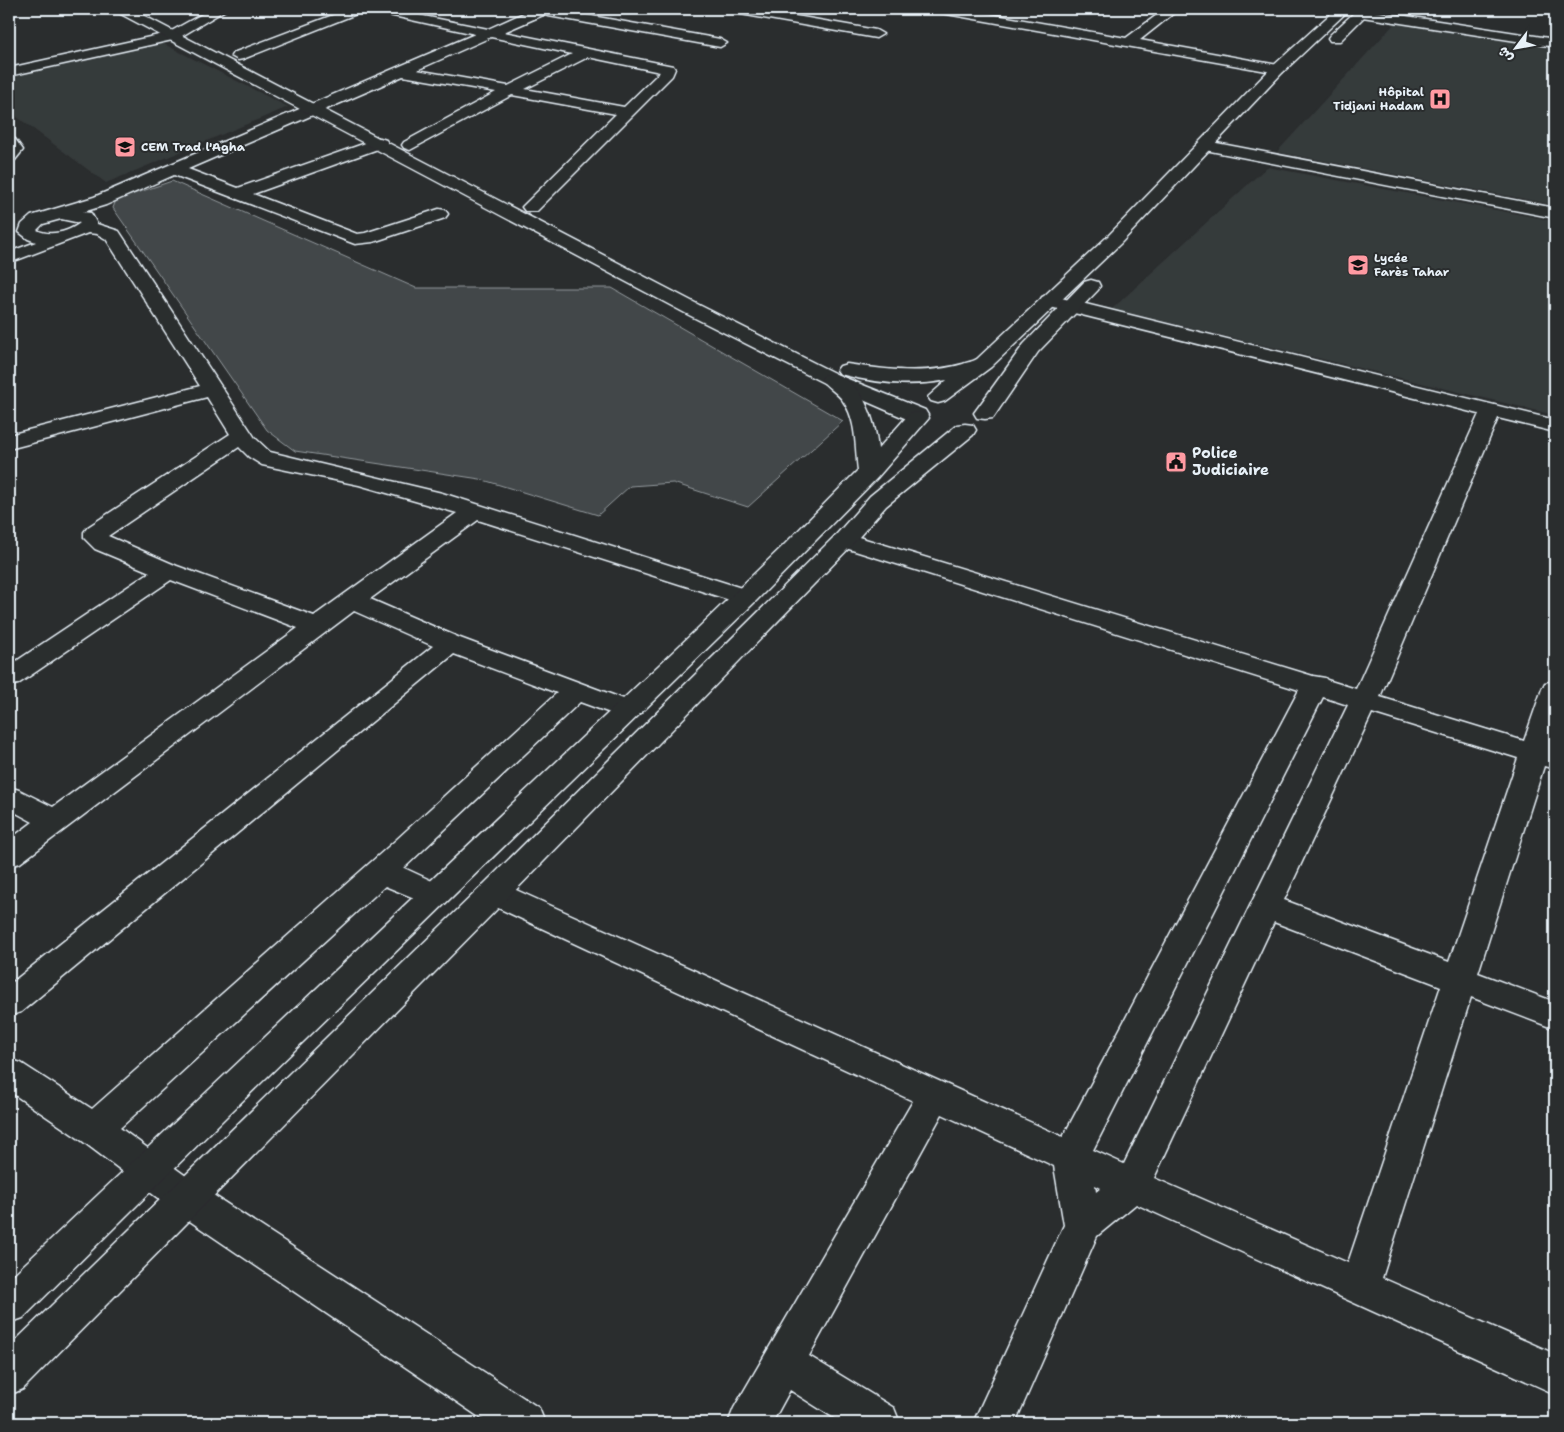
<svg xmlns="http://www.w3.org/2000/svg" width="1564" height="1432" viewBox="0 0 1564 1432" font-family="'Shantell Sans','Playpen Sans Arabic',sans-serif">
<style>
.built{fill:#363a3b}
.green{fill:#424648;stroke:#959ca0}
.lines{fill:none;stroke-linecap:round;stroke-linejoin:round}
.minor-casing{stroke:#e8f1f8;stroke-width:3}
.tertiary-casing{stroke:#e8f1f8;stroke-width:3}
.primary-casing{stroke:#e8f1f8;stroke-width:3}
.minor{fill:#2a2d2e;fill-rule:evenodd}
.tertiary{fill:#2a2d2e;fill-rule:evenodd}
.primary{fill:#2a2d2e;fill-rule:evenodd}
.labels{text-anchor:middle;stroke-width:4;stroke-linejoin:round;paint-order:stroke}
.far-poi-label{font-size:12px;font-weight:bold;fill:#e8f1f8;stroke:#2a2d2e;text-anchor:start}
.poi-label{font-size:15px;font-weight:bold;fill:#e8f1f8;stroke:#2a2d2e;text-anchor:start}
</style>
<rect width="100%" height="100%" fill="#2a2d2e"/>
<filter id="ink" filterUnits="userSpaceOnUse"><feTurbulence type="fractalNoise" baseFrequency=".02" numOctaves="2"/><feDisplacementMap in="SourceGraphic" scale="10" xChannelSelector="R" yChannelSelector="G"/><feConvolveMatrix kernelMatrix="1 2 1 2 8 2 1 2 1" color-interpolation-filters="sRGB"/></filter>
<g filter="url(#ink)">
<g class="built">
<path d="M1396 22 1555 46V205L1277 152Z"/>
<path d="M160 42 288 107 106 183 9 111V75Z"/>
<path d="M1267 167 1555 221V415L1112 309Z"/>
</g>
<path class="green" d="M172 181 416 288H612L843 421 748 507 673 483 630 486 598 515 480 479 295 451 267 430 113 208 116 200Z"/>
<g class="lines">
<g class="minor-casing">
<g id="minor">
<path d="M211 9H227L177 39 9 76V68L168 33Z"/>
<path d="M349 9H389L488 29 528 11 527 9H553L720 39 727 43 720 47 543 15 504 32 668 65 673 66 675 69 672 76 537 211H525L522 207 616 114 512 95 410 150 404 148 402 145 404 142 496 92 403 76 188 169 238 188 380 138 386 140 388 143 386 146 253 194 357 234 365 233 439 209 445 210 448 214 445 218 373 242 355 244 174 175 106 205 83 212 91 213 97 224 119 231 255 438 270 452 442 493 754 592 758 597 754 602 745 605 736 602 478 520 370 599 460 638 637 704 641 710 637 716 627 719 580 702 404 868 445 887 450 895 445 903 434 906 385 886 120 1128 201 1187 539 1408 545 1423H488L175 1211 81 1140 9 1091V1059L21 1063 92 1109 396 840 557 693 454 654 21 1012 9 1016V985L433 646 354 611 20 863 9 866V840L33 822 9 809V787L19 790 53 807 298 628 171 580 18 684 9 686V666L150 572 95 549 84 538V532L88 527 230 434 207 397 9 449V435L200 386 106 239 97 234 88 233 9 263V252L36 242 28 239 19 232 22 224 31 216 94 197 475 34 366 10 243 59 238 60 231 56 233 53ZM491 37 572 54 508 86 417 70ZM588 57 660 72 624 107 525 89ZM61 219 80 223C68 232 50 237 37 230L43 224ZM239 447 249 457 262 465 359 485 457 513 314 616 177 566 108 536Z"/>
<path d="M728 9H756L876 30 883 34 876 38 735 13Z"/>
<path d="M934 9H962L1126 38 1165 9H1179L1140 40 1278 65 1283 66 1285 69 1283 72 1278 73 941 13Z"/>
<path d="M1361 9 1555 39V47L1356 16 1354 13Z"/>
<path d="M9 137 15 139 23 150 15 160 9 162Z"/>
<path d="M1206 141 1555 208V218L1200 149 1198 146 1200 143Z"/>
<path d="M1049 295 1555 420V432L1498 418 1380 697 1524 741 1542 689 1545 683 1555 681V731L1550 749 1555 750V769L1544 766 1478 973 1555 1002V1029L1471 997 1382 1278 1555 1354V1394L1136 1204 1097 1236 1015 1423H973L1064 1225 1054 1166 942 1114 809 1356 894 1408 900 1423H842L790 1390 772 1423H728L734 1408 913 1101 483 901 478 893 483 885 494 882 505 885 1063 1137 1299 690 836 545 832 540 836 535 844 533 852 535 1313 676 1325 678 1327 680 1356 689 1479 414 1042 305 1040 301 1042 297ZM1323 697 1348 705 1124 1164 1093 1150ZM1372 713 1518 758 1449 962 1284 900ZM1274 922 1441 986 1348 1263 1154 1178ZM1095 1185 1101 1188 1096 1192Z"/>
</g>
</g>
<g class="tertiary-casing">
<path id="tertiary" d="M115 9H131L701 306 838 375 925 410 928 415 925 420 917 421 909 420 824 383 687 314 117 12Z"/>
</g>
<g class="primary-casing">
<g id="primary">
<path d="M1336 9H1350L1283 72 1120 244 991 367 945 401 938 403 931 401 928 397 947 380C913 387 874 383 840 374L837 370 840 366 847 364C886 370 924 375 963 364 968 362 972 362 977 359L1108 236 1273 66Z"/>
<path d="M1358 9H1372L1340 41H1330L1328 38 1330 35Z"/>
<path d="M1091 280 1098 282 1100 286 1098 290 1038 352 993 418 985 419 977 418 974 413 1024 344 1084 282Z"/>
<path d="M831 373C864 381 875 420 878 449L910 413 918 412 926 413 929 418 877 478 757 600 231 1112 23 1318 9 1323V1279L694 632 783 546 858 470C855 448 857 420 843 401 837 392 827 388 821 379L824 375Z"/>
<path d="M965 424 973 425 976 430 973 435 886 506 852 545 505 901 23 1389 9 1395V1347L483 885 836 535 870 496 957 425Z"/>
</g>
</g>
<use href="#minor" class="minor"/>
<use href="#tertiary" class="tertiary"/>
<use href="#primary" class="primary"/>
</g>
</g>
<defs>
<g id="hospital-square" transform="scale(1.125)"><rect x="-9" y="-9" width="18" height="18" rx="4" fill="#ff9aa2" stroke="#2a2d2e"/><path d="M-5-5h3v3.5h4V-5h3V5h-3V1.5h-4V5h-3Z" fill="#111"/></g>
<g id="school-square" transform="scale(1.125)"><rect x="-9" y="-9" width="18" height="18" rx="4" fill="#ff9aa2" stroke="#2a2d2e"/><path d="M0-5L7-2L0 1L-7-2ZM-4 1L0 2.5L4 1V4Q0 6-4 4Z" fill="#111"/></g>
<g id="civic-square" transform="scale(1.125)"><rect x="-9" y="-9" width="18" height="18" rx="4" fill="#ff9aa2" stroke="#2a2d2e"/><path d="M-.6-6.5H3V-4.5H.6V-3L4-1V1h2V6H-6V1h2V-1L-.6-3ZM-1.2 2.5V6h2.4V2.5Z" fill="#111"/></g>
</defs>
<g fill-rule="evenodd">
<use href="#hospital-square" x="1440" y="99"/>
<use href="#school-square" x="125" y="147"/>
<use href="#school-square" x="1358" y="265"/>
<use href="#civic-square" x="1176" y="462"/>
</g>
<g class="labels">
<g class="far-poi-label">
<text x="1424" y="96" text-anchor="end">Hôpital<tspan x="1424" dy="14">Tidjani Hadam</tspan></text>
<text x="141" y="151">CEM Trad l'Agha</text>
<text x="1374" y="262">Lycée<tspan x="1374" dy="14">Farès Tahar</tspan></text>
</g>
<g class="poi-label">
<text x="1192" y="458">Police<tspan x="1192" dy="17">Judiciaire</tspan></text>
</g>
</g>
<rect width="1564" height="1432" fill="none" stroke="#2a2d2e" stroke-width="30"/>
<rect x="15" y="15" width="1534" height="1402" fill="none" stroke="#e8f1f8" stroke-width="2" filter="url(#ink)"/>
<g transform="translate(1516 48) rotate(238)" stroke="#2a2d2e" stroke-width="4" paint-order="stroke">
<path d="M0-4L9 19L0 12L-9 19Z" fill="#e8f1f8"/>
<text y="-8" font-size="14" font-weight="bold" text-anchor="middle" fill="#e8f1f8">ش</text>
</g>
</svg>
